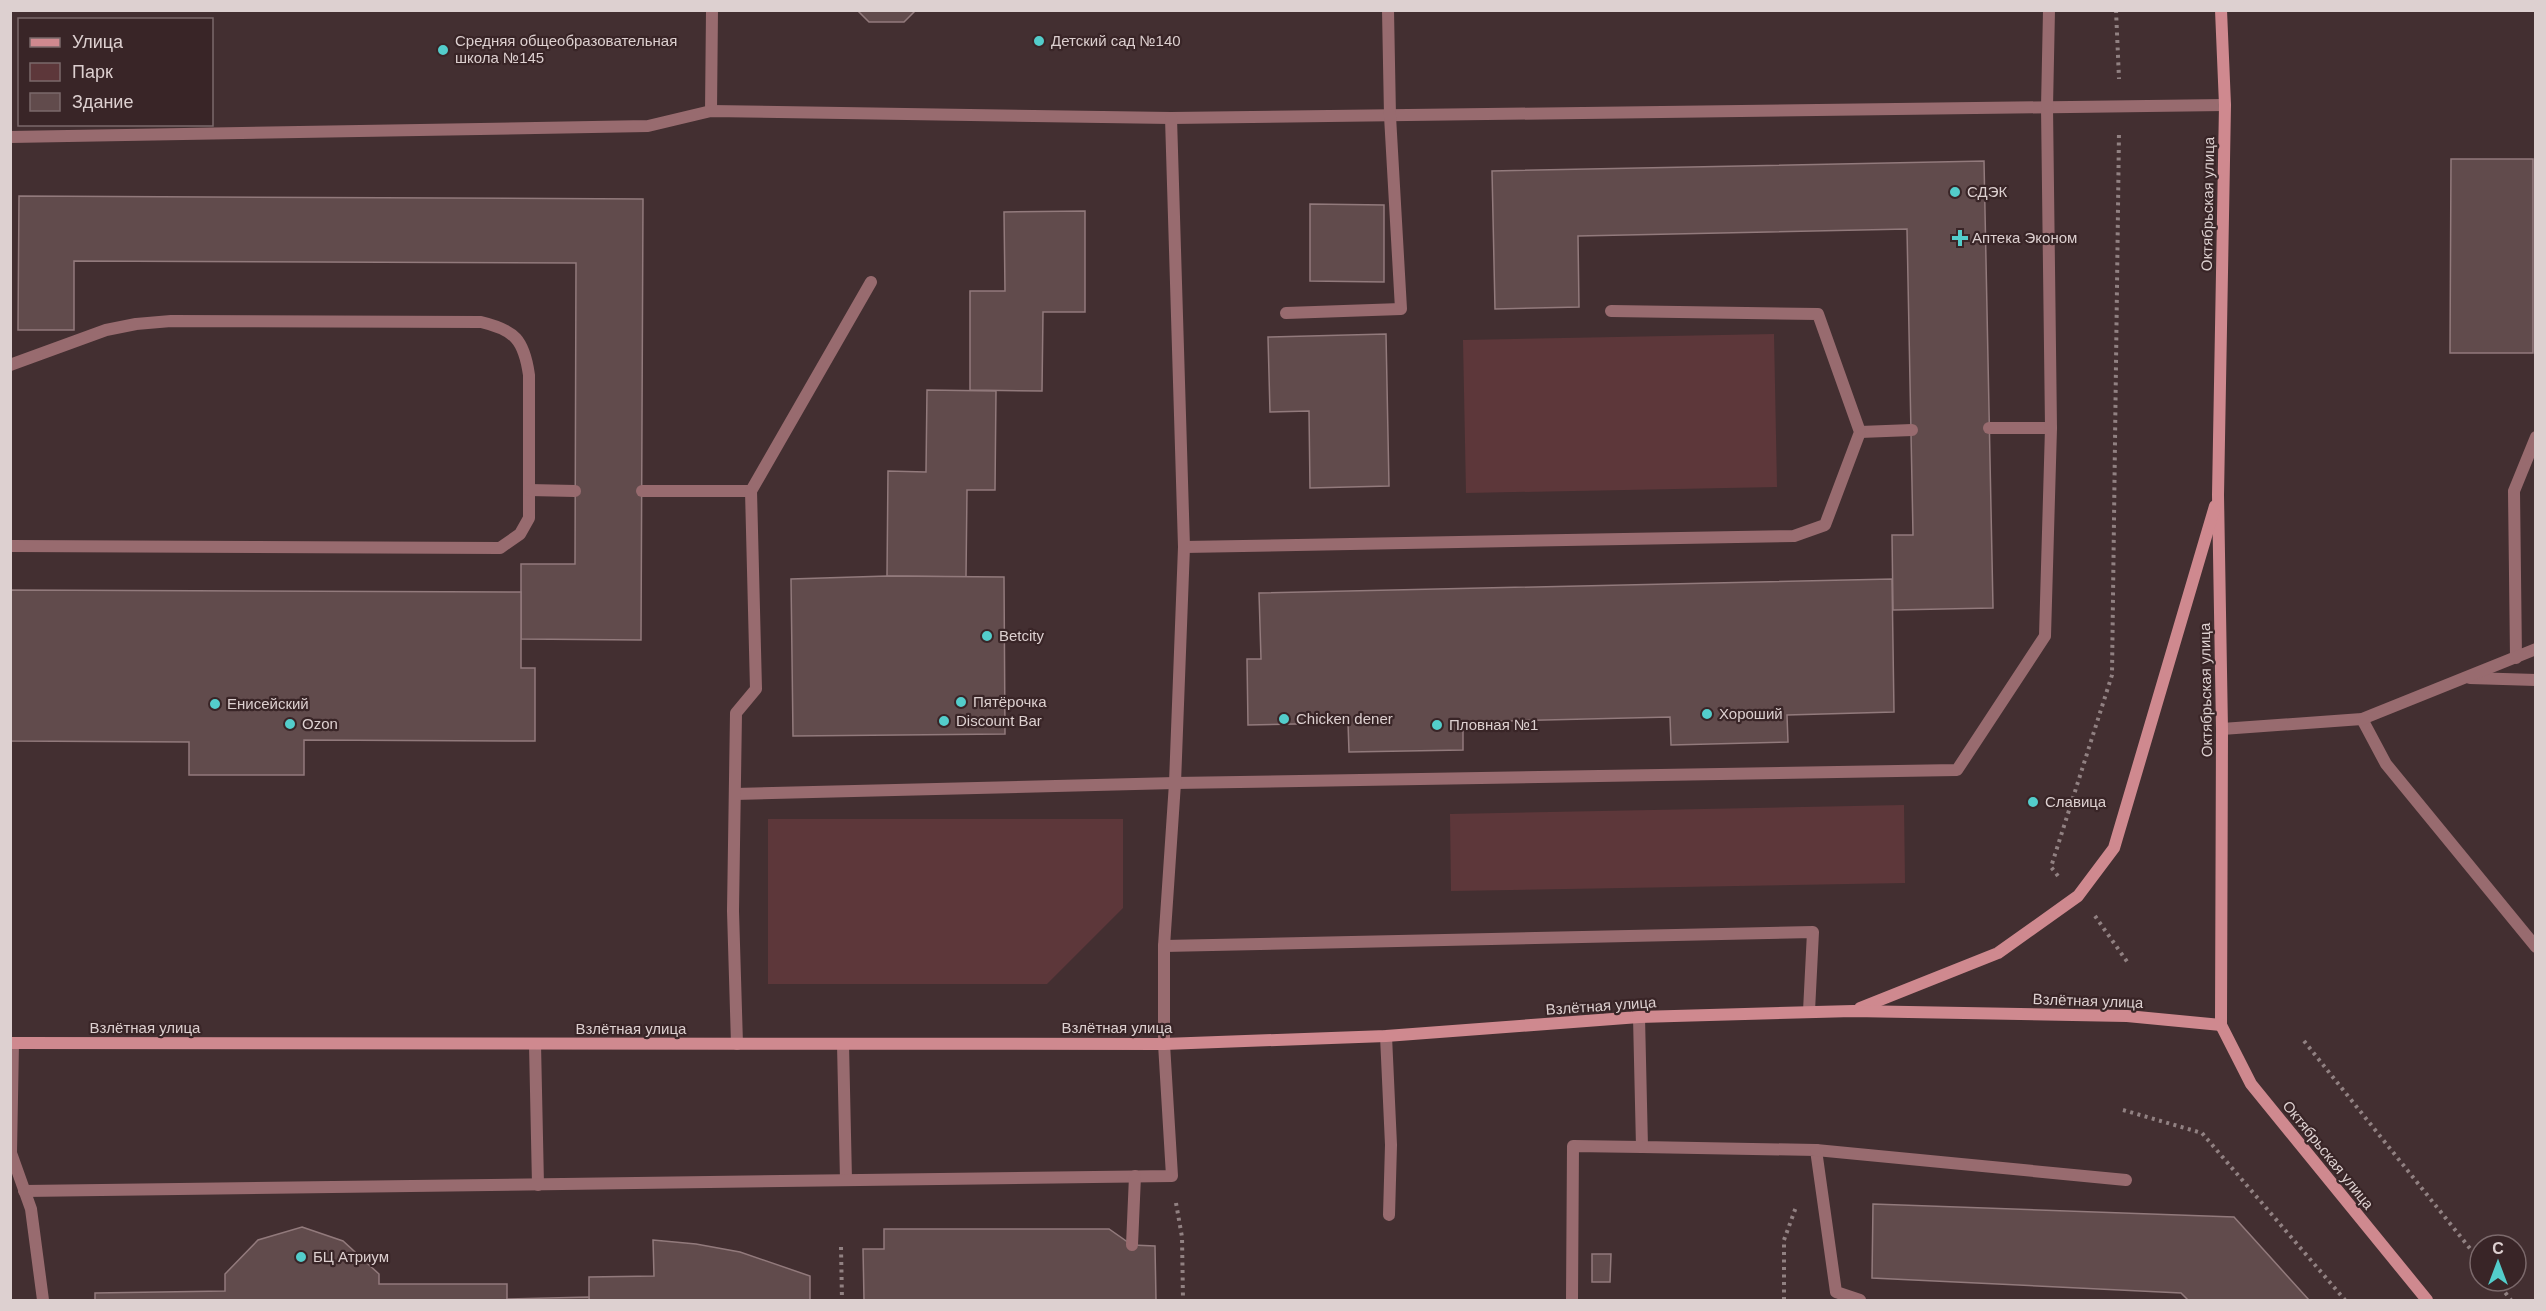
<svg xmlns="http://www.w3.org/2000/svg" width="2546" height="1311" viewBox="0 0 2546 1311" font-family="Helvetica,sans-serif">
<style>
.green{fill:#5d373a}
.building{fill:#614b4c;stroke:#927a7c;stroke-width:1.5}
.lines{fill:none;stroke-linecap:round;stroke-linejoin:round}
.path{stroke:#918182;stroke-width:4;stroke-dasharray:3 4.5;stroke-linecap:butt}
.lane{stroke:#986b6f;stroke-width:12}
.street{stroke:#986b6f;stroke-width:12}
.secondary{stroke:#cf898f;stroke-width:12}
.poi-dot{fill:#53cdcb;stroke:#392527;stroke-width:2}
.labels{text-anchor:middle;stroke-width:4.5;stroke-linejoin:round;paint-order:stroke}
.poi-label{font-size:15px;fill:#ddd0d0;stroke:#392527;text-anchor:start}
.street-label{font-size:15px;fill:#ddd0d0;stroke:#392527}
</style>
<rect width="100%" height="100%" fill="#432f31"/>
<g class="green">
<path d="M1774 334 1777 487 1466 493 1463 340Z"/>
<path d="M1904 805 1905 883 1451 891 1450 814Z"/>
<path d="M768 819H1123V908L1047 984H768Z"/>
</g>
<g class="building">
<path d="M857 10H916L904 22H869Z"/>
<path d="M2451 159H2533V353H2450Z"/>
<path d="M1984 161 1993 608 1893 610 1892 535H1913L1907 229 1578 236 1579 307 1495 309 1492 171Z"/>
<path d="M19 196 643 199 641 640 521 639V564H575L576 263 74 261V330H18Z"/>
<path d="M1310 204 1384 205V282L1310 281Z"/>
<path d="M1085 211V312H1043L1042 391 970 390V291H1005L1004 212Z"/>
<path d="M1386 334 1389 486 1310 488 1309 411 1270 412 1268 337Z"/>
<path d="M927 390 996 391 995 490H967L966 577 887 576 888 471 926 472Z"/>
<path d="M887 576 1004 577 1005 734 793 736 791 579Z"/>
<path d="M1892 579 1894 712 1787 715 1788 742 1671 745 1670 717 1463 722V750L1349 752 1348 723 1248 725 1247 659H1261L1259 593Z"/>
<path d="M10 590 521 592V668H535V741L304 740V775H189V742L10 741Z"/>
<path d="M1873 1204 2234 1217 2309 1300H2188L2181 1293 1872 1278Z"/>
<path d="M302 1227 343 1241 379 1274V1284H507V1300H95V1293L225 1291V1274L258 1240Z"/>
<path d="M884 1229H1109L1132 1245 1155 1246 1156 1300H864L863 1249H884Z"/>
<path d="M653 1240 696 1244 740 1252 810 1276V1300H589V1277L654 1276Z"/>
<path d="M1592 1254H1611L1610 1282H1592Z"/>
<path d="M589 1297V1300H507V1299Z"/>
</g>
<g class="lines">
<g class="path">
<path d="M2116 10 2119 79"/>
<path d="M2058 876 2051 867 2112 675 2119 131"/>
<path d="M2095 916 2128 963"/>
<path d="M2304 1041 2480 1261"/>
<path d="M2123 1110 2202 1133 2345 1300"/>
<path d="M1176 1203 1182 1237 1183 1300"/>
<path d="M841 1247 842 1300"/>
<path d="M2496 1281 2511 1300"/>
<path d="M1784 1300V1240L1796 1207"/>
</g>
<g class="lane">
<path d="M711 111 712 10"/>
<path d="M10 137 648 126 711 111 1171 118 2225 105"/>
<path d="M1286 313 1401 309 1390 116 1388 10"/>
<path d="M10 365 106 330 136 324 171 321 481 322C515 330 524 340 529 375V518L520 534 500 548 10 546"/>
<path d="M1989 428H2051"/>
<path d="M1860 432 1912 430"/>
<path d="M529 490 575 491"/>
<path d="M642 491H751"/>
<path d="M1184 547 1794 536 1825 525 1860 432 1818 314 1611 311"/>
<path d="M2516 658 2514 491 2536 437"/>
<path d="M2470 678 2536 680"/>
<path d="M2362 719 2386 764 2536 947"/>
<path d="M2222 729 2362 719 2536 649"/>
<path d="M735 794 1175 783 1957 770 2045 636 2051 428 2047 107 2049 10"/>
<path d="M1164 946 1813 932 1809 1011"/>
<path d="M1639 1017 1642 1147 1816 1150 1836 1292 1860 1300"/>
<path d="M1386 1036 1391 1145 1389 1215"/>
<path d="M535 1044 538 1185"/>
<path d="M737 1044 733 911 736 713 756 689 751 491 871 282"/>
<path d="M843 1044 846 1180"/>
<path d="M1816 1150 2126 1180"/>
<path d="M24 1191 1172 1176 1164 1044V946L1175 783 1184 547 1171 118"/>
<path d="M1132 1245 1135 1176"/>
<path d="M1572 1300 1573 1146 1642 1147"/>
</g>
<path class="street" d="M13 1043 11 1153 31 1209 43 1300"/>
<g class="secondary">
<path d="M2221 10 2225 105 2218 495 2222 729 2221 1025 2251 1084 2427 1300"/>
<path d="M1860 1008 1998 953 2078 896 2114 848 2215 506"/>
<path d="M10 1043 1164 1044 1386 1036 1639 1017 1853 1011 2127 1016 2221 1025"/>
</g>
</g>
<g class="poi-dot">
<circle cx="1039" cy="41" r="6"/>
<circle cx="443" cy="50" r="6"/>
<circle cx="1955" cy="192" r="6"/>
<path d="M1957 229h6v6h6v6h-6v6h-6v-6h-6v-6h6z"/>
<circle cx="987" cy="636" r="6"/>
<circle cx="961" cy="702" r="6"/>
<circle cx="215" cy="704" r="6"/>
<circle cx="1707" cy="714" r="6"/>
<circle cx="1284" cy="719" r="6"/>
<circle cx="944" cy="721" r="6"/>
<circle cx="290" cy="724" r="6"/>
<circle cx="1437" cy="725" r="6"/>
<circle cx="2033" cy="802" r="6"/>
<circle cx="301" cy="1257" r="6"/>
</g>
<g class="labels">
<g class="poi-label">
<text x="455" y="46">Средняя общеобразовательная<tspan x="455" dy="17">школа №145</tspan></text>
<text x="1051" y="46">Детский сад №140</text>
<text x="1967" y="197">СДЭК</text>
<text x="1972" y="243">Аптека Эконом</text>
<text x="999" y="641">Betcity</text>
<text x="973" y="707">Пятёрочка</text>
<text x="227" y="709">Енисейский</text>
<text x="1719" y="719">Хороший</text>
<text x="1296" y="724">Chicken dener</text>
<text x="956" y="726">Discount Bar</text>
<text x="302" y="729">Ozon</text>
<text x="1449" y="730">Пловная №1</text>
<text x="2045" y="807">Славица</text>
<text x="313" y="1262">БЦ Атриум</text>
</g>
<g class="street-label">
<text transform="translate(2208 204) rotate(-89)" y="5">Октябрьская улица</text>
<text transform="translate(2206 690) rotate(-91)" y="5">Октябрьская улица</text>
<text transform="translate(2088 1001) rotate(2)" y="5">Взлётная улица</text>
<text transform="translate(1601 1006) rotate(-4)" y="5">Взлётная улица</text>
<text x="145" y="1033">Взлётная улица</text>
<text x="1117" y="1033">Взлётная улица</text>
<text x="631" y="1034">Взлётная улица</text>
<text transform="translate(2328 1155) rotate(51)" y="5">Октябрьская улица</text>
</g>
</g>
<rect width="2546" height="1311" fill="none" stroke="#ddd0d0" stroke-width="24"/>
<rect x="18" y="18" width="195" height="108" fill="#392527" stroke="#7b696b" stroke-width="1.5"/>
<rect x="30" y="38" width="30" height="9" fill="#cf898f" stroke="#7b696b" stroke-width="1.5"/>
<text x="72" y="48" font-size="18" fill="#ddd0d0">Улица</text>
<rect x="30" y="63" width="30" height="18" fill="#5d373a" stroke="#7b696b" stroke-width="1.5"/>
<text x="72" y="78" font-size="18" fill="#ddd0d0">Парк</text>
<rect x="30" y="93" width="30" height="18" fill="#614b4c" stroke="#7b696b" stroke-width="1.5"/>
<text x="72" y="108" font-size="18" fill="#ddd0d0">Здание</text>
<g transform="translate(2498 1263)"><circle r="28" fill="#392527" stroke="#7b696b" stroke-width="1.5"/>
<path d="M0-4.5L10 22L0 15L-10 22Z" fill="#53cdcb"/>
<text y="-9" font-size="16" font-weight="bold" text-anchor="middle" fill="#ddd0d0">С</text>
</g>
</svg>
